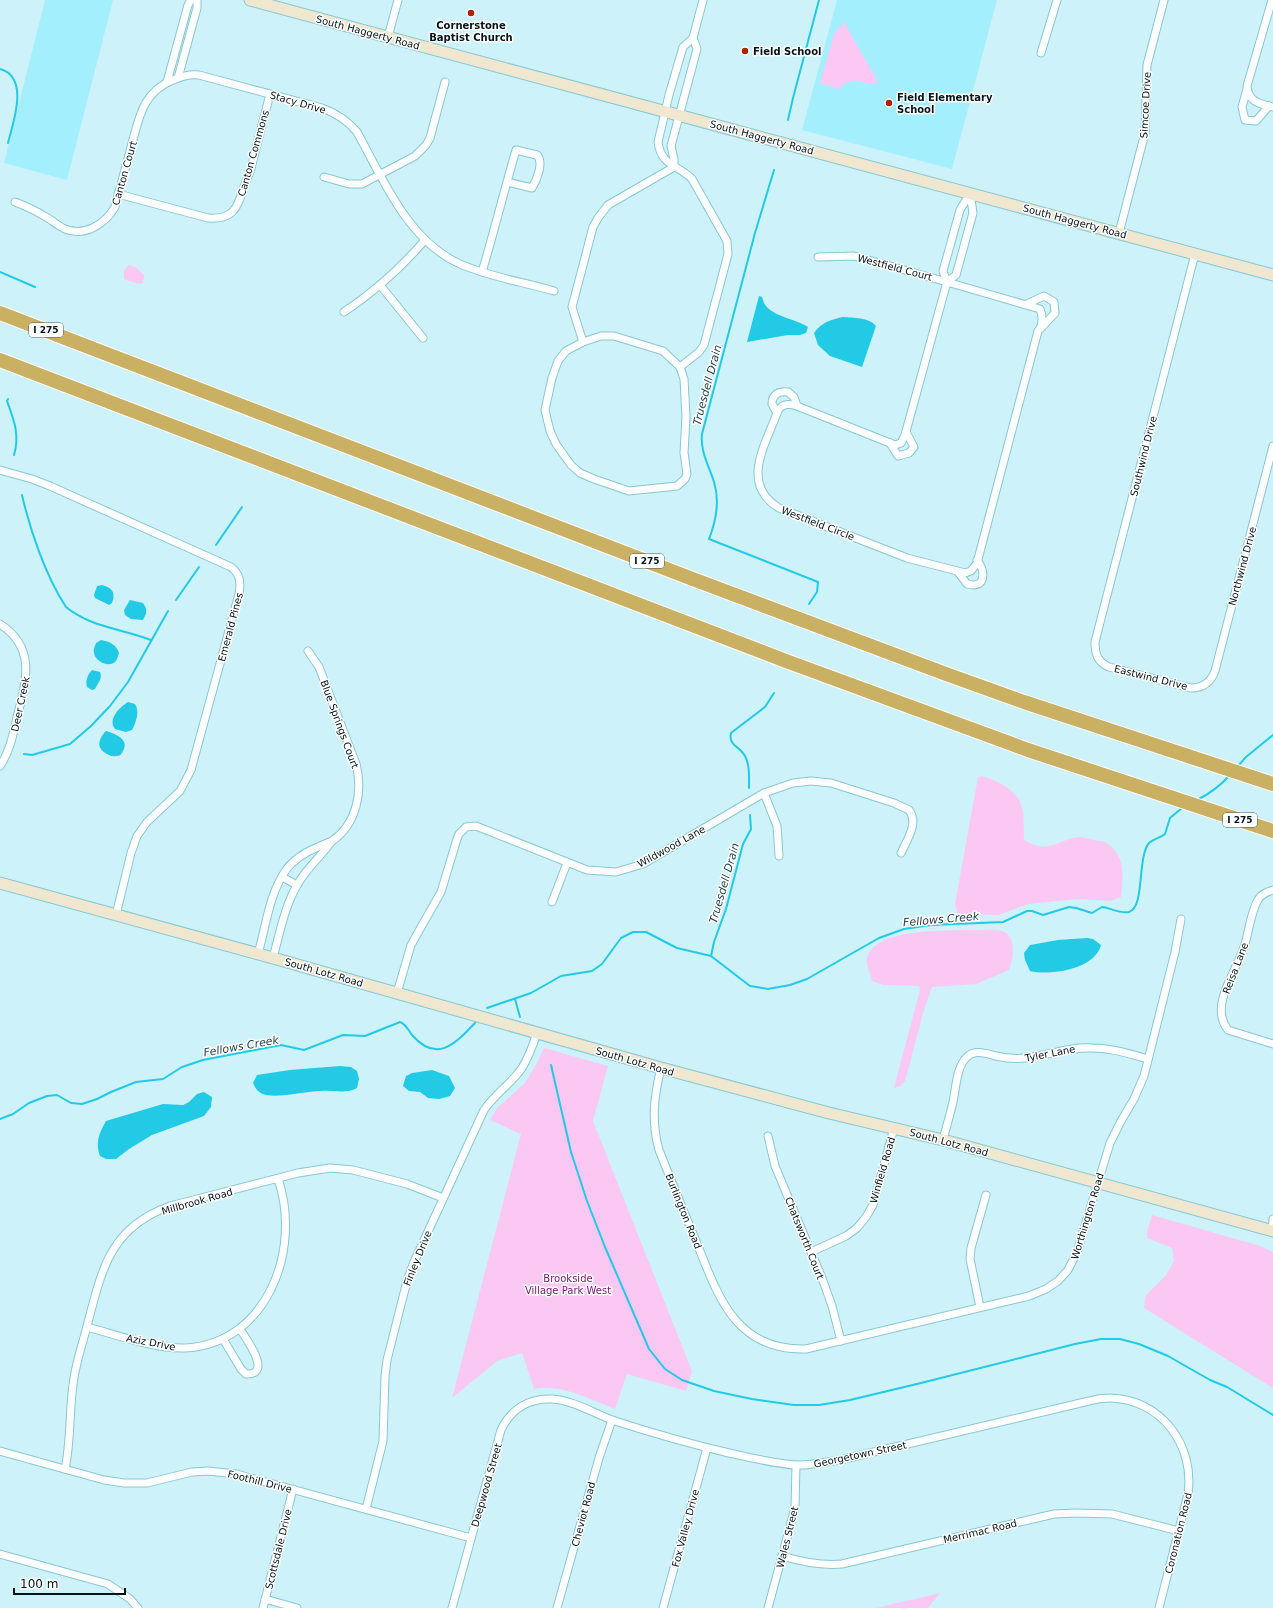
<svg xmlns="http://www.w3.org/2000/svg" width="1273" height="1608" viewBox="0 0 1273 1608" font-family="'DejaVu Sans',sans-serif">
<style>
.built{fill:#a4effe}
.green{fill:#fbc8f3}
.water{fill:#23cae5}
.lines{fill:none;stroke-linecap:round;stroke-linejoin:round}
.stream{stroke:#23cae5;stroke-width:2}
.street-casing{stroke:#88c7d4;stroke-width:9}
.secondary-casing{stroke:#88c7d4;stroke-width:13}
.highway-casing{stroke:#fff;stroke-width:16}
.street{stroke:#fff;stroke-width:7}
.secondary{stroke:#efe7d0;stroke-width:11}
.highway{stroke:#c9b063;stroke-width:14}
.poi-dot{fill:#af2108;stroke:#fff;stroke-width:1.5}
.labels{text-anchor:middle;stroke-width:3;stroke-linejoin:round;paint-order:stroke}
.shield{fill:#fff;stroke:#4c5a5e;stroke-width:1}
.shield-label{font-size:9px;font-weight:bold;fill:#001419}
.poi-label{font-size:10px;font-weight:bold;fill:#001419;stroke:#fff;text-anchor:start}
.street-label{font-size:10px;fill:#001419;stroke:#fff}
.park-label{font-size:10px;fill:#6f1668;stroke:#fff}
.water-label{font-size:11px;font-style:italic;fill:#25444b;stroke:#fff}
</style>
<rect width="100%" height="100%" fill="#cdf2fa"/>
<g class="built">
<path d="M45 0H113L67 180 4 163Z"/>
<path d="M837 0H997L952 169 802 130Z"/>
</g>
<g class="green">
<path d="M844 22 877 80 875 83C858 84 853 74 839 89L820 83 834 34Z"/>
<path d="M129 265 135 267 144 275 143 283 139 284 124 279V270Z"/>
<path d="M982 776C997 781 1015 788 1021 805 1025 815 1023 829 1024 840 1046 853 1051 844 1073 838 1079 836 1087 838 1094 840 1098 841 1105 841 1108 844 1126 857 1123 878 1121 897L1111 901 1077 899 1029 904 998 915 958 914 955 904 978 777Z"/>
<path d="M975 930C983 931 996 928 1004 932 1017 938 1013 959 1009 970L976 984 932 987 924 1010 905 1081 900 1086 894 1088 920 990 919 986 883 985 872 981C871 974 865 964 867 958 875 927 949 931 975 930Z"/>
<path d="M544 1048 608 1066 593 1121 692 1371 686 1391 627 1374 615 1409C592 1400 560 1383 534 1389L522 1353 497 1361 452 1398 521 1134 490 1120 497 1108 525 1083 538 1061Z"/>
<path d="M1152 1215 1260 1246 1273 1252V1388L1144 1308 1146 1295 1166 1275 1174 1261 1172 1248 1147 1238V1232Z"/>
<path d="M940 1593 928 1608H876Z"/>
</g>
<g class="water">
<path d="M759 296 762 297C763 300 764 304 766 306 775 317 796 319 808 327L806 333 800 335H788L747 342Z"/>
<path d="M843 317C853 318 869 317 876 326L862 367 830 356 818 345 814 333C822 322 830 320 843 317Z"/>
<path d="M102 585C112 588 116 592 112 603L109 605 95 598 94 595 97 586Z"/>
<path d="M130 600 143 603 146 608V614L143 620 131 619 125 615 124 610Z"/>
<path d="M101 640C110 642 116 644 119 653 118 656 117 660 115 662 108 668 95 661 94 653 93 649 95 646 96 643Z"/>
<path d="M92 670 100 672C103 678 98 683 95 689L92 690 87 687C85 681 88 674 92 670Z"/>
<path d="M128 702 135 704C140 712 136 722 132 730L126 732 115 729C107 719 120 707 128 702Z"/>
<path d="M106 731C116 734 130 740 123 751 121 755 120 756 116 756 112 757 109 755 107 754 95 748 99 738 106 731Z"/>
<path d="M1087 938 1093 939 1101 945C1095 969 1051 976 1030 971L1025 960 1024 953 1030 945 1058 940Z"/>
<path d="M340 1066 351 1067 357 1071 359 1079 357 1088C347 1094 333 1090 321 1091 306 1091 275 1099 263 1094 257 1092 255 1087 253 1083L257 1075 290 1070Z"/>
<path d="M432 1070 449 1076 455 1088 450 1096 439 1099 428 1098 420 1092 409 1091 403 1086 406 1076 412 1073Z"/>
<path d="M204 1092 212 1097 211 1107 204 1116 152 1135 129 1149 116 1159H106L100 1156C95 1143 99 1133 106 1121L163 1104 183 1105 189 1102 197 1094Z"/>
</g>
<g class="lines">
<g class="stream">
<path d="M0 69C30 77 13 123 8 143"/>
<path d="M788 120 793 98 819 0"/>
<path d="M774 170 755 233 702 434C700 451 709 466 714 482 720 501 716 521 709 539L818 582 817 592 809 604"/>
<path d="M0 272 35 287"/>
<path d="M8 399 7 401C14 420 20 435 14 455"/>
<path d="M22 495C30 530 46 577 66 607 90 627 123 629 151 640"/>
<path d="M216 545 242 507"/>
<path d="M176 600 199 567"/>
<path d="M24 754 32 755 70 744 91 726 110 706 128 682 168 611"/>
<path d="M1238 766 1246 757 1273 735"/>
<path d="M749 788C749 777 750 766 745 756 740 746 728 746 731 733L765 707 774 693"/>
<path d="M1197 800C1209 794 1221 785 1230 775"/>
<path d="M711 956 714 942 726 909 743 844 751 829 750 815"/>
<path d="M515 999 520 1017"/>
<path d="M487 1008 531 993 561 976 592 971 602 964 621 938 633 932H646L677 948 711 956 750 986 768 989 790 985 807 979 879 938 904 929 931 925 1003 922 1027 911H1032L1043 915 1069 907 1076 908 1092 913 1102 907C1111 908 1120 914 1129 912 1145 908 1137 857 1149 843 1153 839 1160 838 1165 834L1170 818 1182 808"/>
<path d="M551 1065 571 1152 587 1201 605 1247 649 1349 665 1369 682 1380 714 1391 752 1399 794 1405H819L850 1400 921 1383 1075 1344 1101 1339H1120L1139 1344 1168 1356 1210 1380 1227 1387 1273 1415"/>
<path d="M0 1119 13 1114 29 1103 47 1096 57 1095 71 1103 82 1104 97 1099 111 1092 136 1082 163 1079 182 1067 203 1060 281 1045 304 1050 343 1035 365 1036 400 1022C406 1024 408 1030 412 1035 437 1064 456 1043 475 1023"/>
</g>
<g class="street-casing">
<g id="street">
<path d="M1272 0 1247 86C1248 102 1260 104 1273 107"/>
<path d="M388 37 398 0"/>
<path d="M1041 53 1057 0"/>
<path d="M178 78 197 8V0"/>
<path d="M167 82 188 5 191 0"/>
<path d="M1247 89 1242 107 1245 120 1256 121 1269 106"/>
<path d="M674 167V159L671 146 697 49 693 38"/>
<path d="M324 177 349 184H362L415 156 426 145 430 138 445 82"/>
<path d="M118 194 208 218C242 221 238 196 250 172L270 94"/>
<path d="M15 202C26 206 36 211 46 217 52 220 58 226 65 229 85 237 105 224 115 207 120 187 126 167 131 147 139 119 142 92 173 80 182 76 189 74 199 75L322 108C336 113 347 120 357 132 383 179 408 241 460 264 490 277 523 282 554 291"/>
<path d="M1119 233 1145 133 1147 65 1164 0"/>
<path d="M1195 254 1095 642C1095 653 1097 662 1109 667L1191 688C1203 688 1211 682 1215 671L1273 446"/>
<path d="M818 257 854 256 947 282"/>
<path d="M482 272C494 232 504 191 516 150L537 155C544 162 537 180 532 188L507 182"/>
<path d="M947 282 1040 309C1043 316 1043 326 1038 331L977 563 971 571 965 573 907 558 779 508C740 484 765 446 777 413 781 404 787 403 797 406L895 445 901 443 905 435Z"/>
<path d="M947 282 956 275 973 213 970 193"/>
<path d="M947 282 943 271 960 210 970 193"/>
<path d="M380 285 423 338"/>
<path d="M1027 304 1044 296 1054 302 1055 313 1041 328"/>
<path d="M344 312C374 292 401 268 425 240"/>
<path d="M601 336H614L663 351 680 367 684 379 686 417 684 453 687 474 685 479 677 486 629 491 594 479 580 473 571 465 556 444 550 431 545 410 552 378 558 361 566 351 583 342Z"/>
<path d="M583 342 572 307 593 227 598 218 608 205 674 167"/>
<path d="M680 367 699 352 704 345 728 254 727 241 692 179C677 164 661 166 658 142L669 95 683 47 693 38 703 0"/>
<path d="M777 413 772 404C772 394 779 391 788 392L794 397 797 406"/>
<path d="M890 443 898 456 909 453 914 447 906 432"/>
<path d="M0 470 32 479 50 486 231 567C240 574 241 582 239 594L191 770 180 791 147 822 137 836 131 853 116 915"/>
<path d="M958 572 967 584C986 589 986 572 977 560"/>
<path d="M0 624C37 648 26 682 17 717 13 735 10 751 0 766"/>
<path d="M764 793 777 826 779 856"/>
<path d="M282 877 297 885"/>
<path d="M1273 890C1267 892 1261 894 1258 900 1251 911 1249 931 1245 944 1238 970 1208 1005 1228 1030L1273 1044"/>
<path d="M552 902 567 863"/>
<path d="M258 954C266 926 269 894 286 870 293 860 306 852 318 847 322 845 327 843 332 841 357 824 363 791 356 764L319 667 308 651"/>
<path d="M273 958C280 932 285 904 299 882 308 867 322 855 332 841"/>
<path d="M397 993 411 945 441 892 457 839 459 834 466 827 476 826 587 870 616 872 643 864 764 793 793 783 811 781 831 783 894 803 909 810C919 823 907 840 901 853"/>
<path d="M661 1068C654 1096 651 1121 659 1150 671 1180 683 1210 696 1241 718 1296 735 1351 806 1349L1029 1296 1046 1289 1058 1281 1068 1270 1077 1252 1110 1143 1121 1121 1134 1099 1144 1076 1175 952 1181 919"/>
<path d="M768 1136 775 1166 822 1278 832 1306 841 1341"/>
<path d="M943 1140C946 1128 950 1115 953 1102 956 1089 956 1067 967 1057 975 1049 987 1054 996 1056 1034 1065 1057 1046 1092 1048 1111 1048 1130 1054 1148 1059"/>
<path d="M1272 1231 1273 1219"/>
<path d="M811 1252 846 1236 857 1228 866 1217 873 1205 894 1128"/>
<path d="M980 1307 970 1259 971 1248 986 1195"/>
<path d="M87 1327C117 1335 155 1349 185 1348 268 1344 302 1248 278 1179"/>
<path d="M223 1339 241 1369 246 1374C273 1375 247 1340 240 1329"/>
<path d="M0 1451 104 1480 124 1483H147L192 1472 208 1471 236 1474 471 1538"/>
<path d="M65 1469C71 1441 69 1414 73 1385 75 1365 82 1346 87 1326 102 1270 109 1228 170 1206L298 1173 330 1168 353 1170 407 1184 443 1198"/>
<path d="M366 1509 383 1441 385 1376 387 1360 407 1281 414 1262 484 1110C495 1094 512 1083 522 1068 529 1057 533 1045 537 1033"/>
<path d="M0 1554 108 1584 130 1599 138 1608"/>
<path d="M782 1556C802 1562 821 1566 842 1564L1054 1514 1076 1513 1112 1514 1179 1531"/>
<path d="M265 1599 297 1608"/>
<path d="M263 1608 293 1489"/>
<path d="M452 1608 501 1430C511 1409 529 1398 552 1399 573 1400 595 1414 615 1421 652 1433 691 1444 729 1453 751 1458 772 1463 795 1465 810 1466 825 1462 840 1460L1089 1401C1096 1399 1103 1398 1110 1398 1161 1399 1195 1445 1188 1494L1159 1608"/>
<path d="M557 1608 599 1458 612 1420"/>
<path d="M663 1608 707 1448"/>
<path d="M768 1608 795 1508 796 1465"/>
</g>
</g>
<g class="secondary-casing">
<g id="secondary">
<path d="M250 0 1273 275"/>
<path d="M0 883 273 958 661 1068 829 1113 943 1140 1273 1231"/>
</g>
</g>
<g class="highway-casing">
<g id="highway">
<path d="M0 313 690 578 946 674 1024 702 1273 784"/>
<path d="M0 360 786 661 1028 750 1273 831"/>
</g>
</g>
<use href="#street" class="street"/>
<use href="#secondary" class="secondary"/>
<use href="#highway" class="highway"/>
</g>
<g class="poi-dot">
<circle cx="471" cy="13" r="4"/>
<circle cx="745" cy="51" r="4"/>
<circle cx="889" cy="103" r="4"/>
</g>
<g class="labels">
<g class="shield">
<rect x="29" y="323" width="34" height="14" rx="3"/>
<rect x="630" y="554" width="34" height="14" rx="3"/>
<rect x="1223" y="813" width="34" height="14" rx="3"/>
</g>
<g class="shield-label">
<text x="46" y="333">I 275</text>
<text x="647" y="564">I 275</text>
<text x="1240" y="823">I 275</text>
</g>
<g class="poi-label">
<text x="471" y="29" text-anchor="middle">Cornerstone<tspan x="471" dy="12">Baptist Church</tspan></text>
<text x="753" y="55">Field School</text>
<text x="897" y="101">Field Elementary<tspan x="897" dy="12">School</tspan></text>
</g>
<g class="street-label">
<text transform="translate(368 32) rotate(15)" y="4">South Haggerty Road</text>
<text transform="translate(298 102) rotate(16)" y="4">Stacy Drive</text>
<text transform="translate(1145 105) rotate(-87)" y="4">Simcoe Drive</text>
<text transform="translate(762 137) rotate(15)" y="4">South Haggerty Road</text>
<text transform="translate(253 153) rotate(-74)" y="4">Canton Commons</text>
<text transform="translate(124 173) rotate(-74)" y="4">Canton Court</text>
<text transform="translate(1075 221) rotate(15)" y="4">South Haggerty Road</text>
<text transform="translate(895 267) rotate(15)" y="4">Westfield Court</text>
<text transform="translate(1143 456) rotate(-76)" y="4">Southwind Drive</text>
<text transform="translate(818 523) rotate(21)" y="4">Westfield Circle</text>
<text transform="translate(1242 566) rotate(-75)" y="4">Northwind Drive</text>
<text transform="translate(230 627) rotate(-75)" y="4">Emerald Pines</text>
<text transform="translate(1151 677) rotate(14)" y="4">Eastwind Drive</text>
<text transform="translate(20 704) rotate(-78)" y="4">Deer Creek</text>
<text transform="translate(340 724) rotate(70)" y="4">Blue Springs Court</text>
<text transform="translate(671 846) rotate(-29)" y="4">Wildwood Lane</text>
<text transform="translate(1235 968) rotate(-69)" y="4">Reisa Lane</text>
<text transform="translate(324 972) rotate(16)" y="4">South Lotz Road</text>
<text transform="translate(1050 1053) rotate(-11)" y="4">Tyler Lane</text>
<text transform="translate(635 1061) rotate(16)" y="4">South Lotz Road</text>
<text transform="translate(949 1142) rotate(15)" y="4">South Lotz Road</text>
<text transform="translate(882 1170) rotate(-74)" y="4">Winfield Road</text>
<text transform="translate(197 1201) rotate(-16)" y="4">Millbrook Road</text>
<text transform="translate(684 1211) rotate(68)" y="4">Burlington Road</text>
<text transform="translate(1087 1216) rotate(-73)" y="4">Worthington Road</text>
<text transform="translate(805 1238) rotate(68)" y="4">Chatsworth Court</text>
<text transform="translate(417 1258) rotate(-68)" y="4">Finley Drive</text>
<text transform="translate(151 1342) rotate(11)" y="4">Aziz Drive</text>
<text transform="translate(860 1454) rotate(-12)" y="4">Georgetown Street</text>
<text transform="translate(260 1481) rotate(14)" y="4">Foothill Drive</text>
<text transform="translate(486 1485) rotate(-74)" y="4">Deepwood Street</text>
<text transform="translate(583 1514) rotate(-75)" y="4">Cheviot Road</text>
<text transform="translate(685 1528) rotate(-75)" y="4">Fox Valley Drive</text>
<text transform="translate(980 1531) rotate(-13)" y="4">Merrimac Road</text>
<text transform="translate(1178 1533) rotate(-76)" y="4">Coronation Road</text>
<text transform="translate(787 1537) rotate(-76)" y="4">Wales Street</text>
<text transform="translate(278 1549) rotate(-76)" y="4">Scottsdale Drive</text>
</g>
<g class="park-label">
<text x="568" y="1282">Brookside<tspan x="568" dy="12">Village Park West</tspan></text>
</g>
<g class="water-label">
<text transform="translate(707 385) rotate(-75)" y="4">Truesdell Drain</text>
<text transform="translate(724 883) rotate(-74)" y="4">Truesdell Drain</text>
<text transform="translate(941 919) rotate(-5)" y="4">Fellows Creek</text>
<text transform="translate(241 1046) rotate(-10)" y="4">Fellows Creek</text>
</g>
</g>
<path d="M14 1588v6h111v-6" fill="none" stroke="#001419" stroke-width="2"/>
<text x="20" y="1588" font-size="12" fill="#001419" stroke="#ffffff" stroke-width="3" paint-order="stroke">100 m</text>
</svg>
